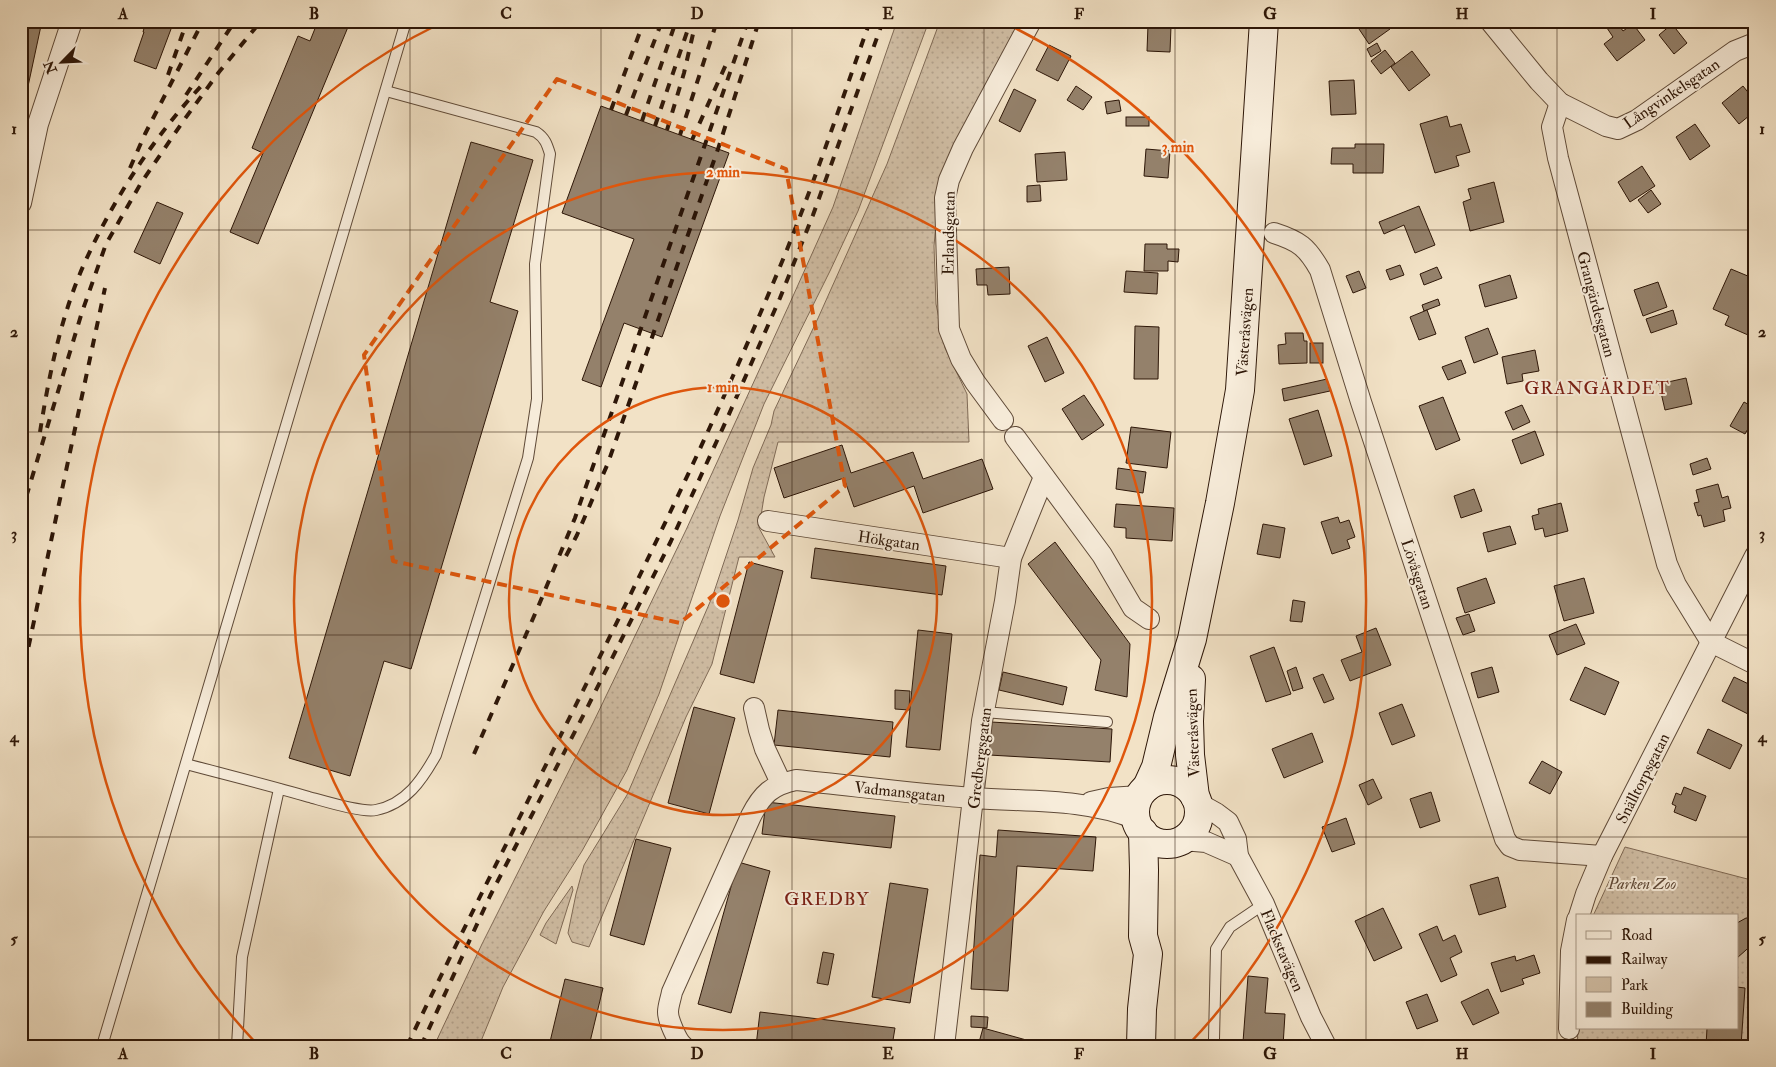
<svg xmlns="http://www.w3.org/2000/svg" width="1776" height="1067" viewBox="0 0 1776 1067" font-family="'IM FELL Double Pica',serif">
<style>
.green{fill:url(#green-dots);stroke:#806b57}
.building{fill:#94816b;stroke:#2e1708}
.lines{fill:none;stroke-linecap:round;stroke-linejoin:round}
.lane-casing{stroke:#5f4a38;stroke-width:12}
.street-casing{stroke:#5f4a38;stroke-width:22}
.secondary-casing{stroke:#2e1708;stroke-width:30}
.lane{stroke:#f7ecda;stroke-width:10}
.street{stroke:#f7ecda;stroke-width:20}
.secondary{stroke:#f7ecda;stroke-width:28}
.rail{stroke:#2e1708;stroke-width:4;stroke-dasharray:9 9;stroke-linecap:butt}
.marked{fill:none;stroke:#df560c;stroke-width:4;stroke-dasharray:10 6;stroke-linejoin:round}
.grid{fill:none;stroke:#2e1708;stroke-width:1;stroke-opacity:0.55}
.ring{fill:none;stroke:#df560c;stroke-width:2.5}
.labels{text-anchor:middle;stroke-width:4;stroke-linejoin:round;paint-order:stroke}
.street-label{font-size:16px;fill:#2e1708;stroke:#f7ecda}
.park-label{font-size:16px;font-style:italic;fill:#5f4937;stroke:#f7ecda}
.neighbourhood-label{font-size:18px;letter-spacing:1px;fill:#7a1f14;stroke:#f7ecda}
.centre{fill:#df560c;stroke:#f7ecda;stroke-width:2.5}
.ring-label{font-size:15px;text-anchor:middle;font-weight:bold;fill:#df560c;stroke:#f7ecda;stroke-width:4;stroke-linejoin:round;paint-order:stroke}
.neatline{fill:none;stroke:#2e1708;stroke-width:2}
.grid-label{font-size:16px;text-anchor:middle;font-weight:bold;fill:#2e1708}
</style>
<defs>
<pattern id="green-dots" width="8" height="8" patternUnits="userSpaceOnUse" patternTransform="scale(1.25)"><rect width="8" height="8" fill="#d1bfa6"/><path d="M2 2h.1M6 6h.1" fill="none" stroke="#b4a38d" stroke-width="1.8" stroke-linecap="round"/></pattern>
</defs>
<rect width="100%" height="100%" fill="#f2e2c6"/>
<filter id="stains"><feTurbulence type="fractalNoise" baseFrequency=".004" numOctaves="4"/><feColorMatrix values="0 0 0 0 .2 0 0 0 0 .09 0 0 0 0 .02 0 0 0 .5 -.17"/></filter>
<radialGradient id="worn" r=".72"><stop offset=".6" stop-color="#630" stop-opacity="0"/><stop offset="1" stop-color="#630" stop-opacity=".3"/></radialGradient>
<g class="green">
<path d="M897 21H929L858 211 830 271 764 404 720 516 659 694 627 770 582 851 544 911 503 987 479 1046H434L482 944 593 723 686 530 789 305 833 207Z"/>
<path d="M940 21H1023L940 177 934 246 936 304 945 348 967 394 969 442H778L764 497 759 528 775 557H739L712 664 686 717 589 947 572 942 568 933 576 894 584 865 627 795 713 595 738 520 753 468 771 425 774 411 819 316 887 164Z"/>
<path d="M1625 847 1755 881V1046H1577L1578 1028H1737V916H1593Z"/>
<path d="M572 886 573 890 556 944 540 935 546 923Z"/>
</g>
<g class="building">
<path d="M21 21H42L24 105H21Z"/>
<path d="M146 21H174L156 69 134 61 144 32H143Z"/>
<path d="M318 21H336L348 27 258 244 230 232 263 153 252 148 298 36 310 41Z"/>
<path d="M1357 21H1385L1390 29 1369 44 1359 29 1361 27Z"/>
<path d="M1616 21 1623 31 1633 24 1645 40 1617 61 1604 44 1613 37 1607 28Z"/>
<path d="M1672 24 1687 43 1674 54 1659 35Z"/>
<path d="M1148 25 1171 26 1170 52 1147 51Z"/>
<path d="M1377 43 1381 51 1371 57 1367 49Z"/>
<path d="M1049 45 1071 56 1058 81 1036 70Z"/>
<path d="M1385 50 1395 63 1381 74 1371 61Z"/>
<path d="M1412 51 1430 75 1409 91 1391 67Z"/>
<path d="M1354 80 1356 114 1331 115 1329 81Z"/>
<path d="M1076 86 1092 97 1083 110 1067 100Z"/>
<path d="M1743 86 1755 101V111L1739 124 1722 103Z"/>
<path d="M1014 89 1036 100 1020 132 999 121Z"/>
<path d="M1119 100 1121 111 1107 114 1105 102Z"/>
<path d="M601 106 729 153 662 337 624 323 601 387 582 380 634 239 562 213Z"/>
<path d="M1447 116 1450 127 1461 124 1470 152 1456 156 1459 166 1435 173 1420 124Z"/>
<rect x="1126" y="117" width="23" height="9"/>
<path d="M1695 124 1710 146 1690 160 1676 137Z"/>
<path d="M471 142 533 160 490 302 518 311 411 669 384 661 350 776 289 758Z"/>
<path d="M1355 144H1384L1383 173H1353V164H1331L1332 148H1355Z"/>
<path d="M1146 149 1170 151 1168 178 1144 176Z"/>
<path d="M1065 152 1067 180 1037 182 1035 154Z"/>
<path d="M1642 166 1655 186 1630 202 1618 182Z"/>
<path d="M1494 182 1504 222 1470 231 1463 202 1471 199 1468 189Z"/>
<path d="M1040 185 1041 201 1027 202V186Z"/>
<path d="M1651 190 1661 204 1648 213 1638 200Z"/>
<path d="M157 202 183 213 160 264 134 252Z"/>
<path d="M1419 206 1435 245 1415 253 1404 225 1384 234 1379 222Z"/>
<path d="M1145 244H1167V249H1179L1178 262 1168 261V271H1144Z"/>
<path d="M1400 265 1404 275 1390 280 1386 270Z"/>
<path d="M1009 267 1010 294 988 295 987 285H977L976 269Z"/>
<path d="M1437 267 1442 278 1424 285 1420 274Z"/>
<path d="M1731 269 1755 279V289L1753 293 1755 294V338L1725 325 1729 316 1713 309Z"/>
<path d="M1126 271 1158 273 1157 294 1124 292Z"/>
<path d="M1359 271 1366 288 1353 293 1346 276Z"/>
<path d="M1510 275 1517 298 1485 307 1479 285Z"/>
<path d="M1658 282 1667 307 1643 316 1634 290Z"/>
<path d="M1438 299 1440 305 1424 311 1422 305Z"/>
<path d="M1427 310 1436 334 1419 340 1410 317Z"/>
<path d="M1673 310 1677 324 1651 333 1646 319Z"/>
<path d="M1135 326 1159 327 1158 379H1134Z"/>
<path d="M1488 328 1498 354 1474 363 1465 337Z"/>
<path d="M1285 333H1303L1304 341H1307V363L1279 364 1278 345 1286 344Z"/>
<path d="M1047 337 1064 373 1045 382 1028 346Z"/>
<rect x="1310" y="343" width="13" height="20"/>
<path d="M1535 350 1539 371 1522 374 1523 381 1507 384 1502 357Z"/>
<path d="M1461 360 1466 373 1448 380 1442 367Z"/>
<path d="M1686 378 1692 404 1665 410 1659 384Z"/>
<path d="M1327 379 1330 391 1284 401 1282 389Z"/>
<path d="M1084 395 1104 425 1082 440 1062 409Z"/>
<path d="M1443 397 1460 440 1436 450 1419 406Z"/>
<path d="M1744 402 1755 408V428L1750 425 1745 434 1730 426Z"/>
<path d="M1522 405 1530 422 1513 430 1505 412Z"/>
<path d="M1318 410 1332 456 1304 465 1289 419Z"/>
<path d="M1131 427 1171 432 1167 468 1126 463Z"/>
<path d="M1535 431 1544 455 1521 464 1512 440Z"/>
<path d="M842 445 851 473 913 452 923 479 982 459 993 489 923 513 914 486 854 507 844 478 784 498 774 468Z"/>
<path d="M1707 458 1711 469 1693 475 1690 464Z"/>
<path d="M1118 468 1146 472 1143 493 1116 489Z"/>
<path d="M1718 484 1722 498 1728 496 1731 508 1723 510 1725 521 1704 527 1701 515 1698 516 1694 503 1699 502 1696 490Z"/>
<path d="M1474 489 1482 511 1461 518 1454 496Z"/>
<path d="M1561 503 1568 531 1545 537 1543 528 1535 530 1532 516 1539 514 1538 509Z"/>
<path d="M1116 504 1174 508 1172 541 1126 538V528L1114 527Z"/>
<path d="M1338 517 1340 523 1349 520 1355 537 1347 540 1350 548 1332 554 1321 522Z"/>
<path d="M1263 524 1285 528 1280 558 1257 554Z"/>
<path d="M1510 526 1516 544 1488 552 1483 533Z"/>
<path d="M1055 542 1130 644 1127 697 1095 690 1101 660 1028 564Z"/>
<path d="M815 548 946 566 942 595 811 578Z"/>
<path d="M749 562 783 571 754 683 720 674Z"/>
<path d="M1486 578 1495 603 1465 613 1457 588Z"/>
<path d="M1584 578 1594 613 1564 621 1554 586Z"/>
<path d="M1293 600 1305 602 1302 622 1290 621Z"/>
<path d="M1469 614 1475 631 1463 635 1456 618Z"/>
<path d="M1576 624 1585 644 1557 655 1549 635Z"/>
<path d="M1376 628 1391 665 1350 681 1341 660 1362 652 1356 636Z"/>
<path d="M918 630 952 634 940 750 906 747Z"/>
<path d="M1274 647 1291 694 1266 702 1250 656Z"/>
<path d="M1296 667 1303 688 1293 691 1287 671Z"/>
<path d="M1492 667 1499 692 1478 698 1471 673Z"/>
<path d="M1585 667 1619 682 1605 715 1570 700Z"/>
<path d="M1003 672 1067 687 1063 705 999 690Z"/>
<path d="M1323 674 1334 699 1324 703 1313 678Z"/>
<path d="M1734 677 1755 687V700L1748 714 1722 701Z"/>
<path d="M895 690 910 691 909 710 895 709Z"/>
<path d="M1402 704 1415 736 1392 745 1379 713Z"/>
<path d="M694 707 735 718 709 814 668 803Z"/>
<path d="M778 710 893 722 890 757 774 745Z"/>
<path d="M991 722 1112 729 1110 762 989 755Z"/>
<path d="M1708 729 1742 745 1730 769 1697 753Z"/>
<path d="M1312 733 1323 762 1284 778 1272 749Z"/>
<path d="M1542 761 1562 772 1550 794 1529 783Z"/>
<path d="M1373 779 1382 798 1368 805 1359 785Z"/>
<path d="M1684 787 1706 796 1696 821 1674 812 1676 806 1672 804 1676 793 1681 795Z"/>
<path d="M1431 792 1440 821 1420 828 1410 799Z"/>
<path d="M766 802 895 816 891 848 762 834Z"/>
<path d="M1346 818 1355 844 1332 852 1322 827Z"/>
<path d="M998 830 1096 837 1093 871 1017 866 1008 991 971 989 980 855 996 857Z"/>
<path d="M636 839 671 848 644 945 610 935Z"/>
<path d="M738 862 770 871 731 1013 698 1004Z"/>
<path d="M1498 877 1506 907 1479 915 1470 885Z"/>
<path d="M890 883 928 889 910 1003 872 997Z"/>
<path d="M1383 908 1402 948 1374 961 1355 921Z"/>
<path d="M1746 918 1755 919V942L1737 958V923Z"/>
<path d="M1437 926 1443 941 1455 935 1462 952 1450 958 1457 975 1441 982 1419 934Z"/>
<path d="M823 952 834 954 828 985 817 983Z"/>
<path d="M1534 955 1540 973 1522 979 1524 984 1501 992 1491 963 1515 956 1516 961Z"/>
<path d="M1248 976 1268 978 1265 1013 1285 1014 1283 1046H1238L1239 1041 1243 1042Z"/>
<path d="M565 979 603 988 589 1046H549Z"/>
<path d="M1737 987 1745 988 1741 1046H1706L1707 1028H1737Z"/>
<path d="M1488 989 1499 1013 1473 1025 1461 1002Z"/>
<path d="M1427 994 1438 1021 1417 1029 1406 1002Z"/>
<path d="M760 1012 895 1028 892 1046H756Z"/>
<path d="M971 1016 988 1017 987 1028 971 1027Z"/>
<path d="M983 1028 1048 1046H978Z"/>
</g>
<g class="lines">
<g class="lane-casing">
<g id="lane">
<path d="M984 712 1107 722"/>
<path d="M186 764C227 775 268 785 309 797 324 801 362 813 376 810 406 804 422 780 436 755L528 458 537 399 535 264 550 154C547 144 545 138 536 132L386 91"/>
<path d="M1214 1039 1216 949 1230 927 1264 904"/>
<path d="M102 1046 406 21"/>
<path d="M237 1046 242 957 279 789"/>
</g>
</g>
<g class="street-casing">
<g id="street">
<path d="M1490 21 1539 81 1560 103 1606 126 1618 129 1637 120 1735 51 1755 43"/>
<path d="M1560 103 1552 127 1558 158 1667 564 1676 585 1711 642"/>
<path d="M21 203 38 124 72 21"/>
<path d="M1274 233C1299 241 1307 247 1320 270L1361 402 1505 839 1510 846 1520 850 1602 856"/>
<path d="M1003 420 975 382 961 359 949 329 945 198 949 180 963 148 1031 21"/>
<path d="M1015 437 1102 555 1133 608 1149 619"/>
<path d="M768 521 1011 558"/>
<path d="M1711 642 1755 664"/>
<path d="M754 708 759 730 765 749 781 783"/>
<path d="M1091 802 1109 798 1140 796"/>
<path d="M1198 803 1216 813 1228 822 1236 839 1238 856 1264 904 1311 1017 1326 1046"/>
<path d="M1183 840 1206 842 1238 856"/>
<path d="M1579 916 1586 894 1602 856 1755 556"/>
<path d="M1569 1029 1571 951 1577 920"/>
<path d="M683 1046C677 1041 668 1020 668 1012 668 1006 671 998 672 992L751 816C762 794 772 785 796 780 856 786 915 794 974 798 1028 802 1085 798 1136 819"/>
<path d="M944 1046 982 721 1005 601 1011 558 1044 477"/>
</g>
</g>
<g class="secondary-casing">
<g id="secondary">
<path d="M1191 679 1189 721 1190 755 1195 797"/>
<circle cx="1167" cy="812" r="32"/>
<path d="M1147 787 1156 767 1168 717 1192 639 1220 503 1240 390 1264 21"/>
<path d="M1141 1046 1142 1009 1148 954 1143 936 1144 870 1143 832"/>
</g>
</g>
<use href="#lane" class="lane"/>
<use href="#street" class="street"/>
<use href="#secondary" class="secondary"/>
<g class="rail">
<path d="M340 24 341 21"/>
<path d="M168 75 187 21"/>
<path d="M186 95 235 21"/>
<path d="M611 110 644 21"/>
<path d="M626 115 662 21"/>
<path d="M642 121 676 21"/>
<path d="M655 126 689 26"/>
<path d="M667 130 684 73 696 21"/>
<path d="M680 135 717 21"/>
<path d="M692 140 728 60"/>
<path d="M130 168 145 134 203 21"/>
<path d="M40 432C49 375 61 315 85 262 115 196 154 137 203 84"/>
<path d="M21 514 82 312 106 244 141 183 184 120 219 72 261 21"/>
<path d="M566 556 577 535 608 463 718 149 759 21"/>
<path d="M21 682 105 288"/>
<path d="M474 754 538 607 575 518 748 21"/>
<path d="M21 1035 22 1046"/>
<path d="M407 1046C529 791 665 542 774 281 810 196 839 108 870 21"/>
<path d="M421 1046 490 896 585 712 671 541 726 421 780 298 813 215 883 21"/>
</g>
</g>
<path class="marked" d="M557 79 786 169 845 486 680 623 393 561 364 355Z"/>
<path class="grid" d="M219 21V1046M410 21V1046M601 21V1046M792 21V1046M984 21V1046M1175 21V1046M1366 21V1046M1557 21V1046M21 230H1755M21 432H1755M21 635H1755M21 837H1755"/>
<g class="ring">
<circle cx="723" cy="601" r="214"/>
<circle cx="723" cy="601" r="429"/>
<path d="M257 1044A643 643 0 0 1 441 23M1005 23A643 643 0 0 1 1189 1044"/>
</g>
<g class="labels">
<g class="street-label">
<text transform="translate(1671 93) rotate(-34)" y="6">Långvinkelsgatan</text>
<text transform="translate(948 233) rotate(-89)" y="6">Erlandsgatan</text>
<text transform="translate(1597 304) rotate(75)" y="6">Grangärdesgatan</text>
<text transform="translate(1244 332) rotate(-86)" y="6">Västeråsvägen</text>
<text transform="translate(889 540) rotate(8)" y="6">Hökgatan</text>
<text transform="translate(1418 574) rotate(72)" y="6">Lövåsgatan</text>
<text transform="translate(1192 733) rotate(-92)" y="6">Västeråsvägen</text>
<text transform="translate(979 758) rotate(-83)" y="6">Gredbergsgatan</text>
<text transform="translate(1642 778) rotate(-63)" y="6">Snälltorpsgatan</text>
<text transform="translate(900 791) rotate(6)" y="6">Vadmansgatan</text>
<text transform="translate(1283 950) rotate(67)" y="6">Flackstavägen</text>
</g>
<g class="park-label">
<text x="1642" y="889">Parken Zoo</text>
</g>
<g class="neighbourhood-label">
<text x="1597" y="394">GRANGÄRDET</text>
<text x="827" y="905">GREDBY</text>
</g>
</g>
<circle cx="723" cy="601" r="8" class="centre"/>
<g class="ring-label">
<text x="1178" y="152">3 min</text>
<text x="723" y="177">2 min</text>
<text x="723" y="392">1 min</text>
</g>
<rect width="1776" height="1067" fill="none" stroke="#f2e2c6" stroke-width="55"/>
<rect x="1576" y="914" width="162" height="115" fill="#f7ecda" stroke="#a79786"/>
<rect x="1586" y="931" width="25" height="8" fill="#f7ecda" stroke="#a79786"/>
<text x="1621" y="940" font-size="15" fill="#2e1708">Road</text>
<rect x="1586" y="956" width="25" height="8" fill="#2e1708" stroke="#a79786"/>
<text x="1621" y="964" font-size="15" fill="#2e1708">Railway</text>
<rect x="1586" y="977" width="25" height="15" fill="#d1bfa6" stroke="#a79786"/>
<text x="1621" y="990" font-size="15" fill="#2e1708">Park</text>
<rect x="1586" y="1002" width="25" height="15" fill="#94816b" stroke="#a79786"/>
<text x="1621" y="1014" font-size="15" fill="#2e1708">Building</text>
<g transform="translate(62 62) rotate(246)" stroke="#f7ecda" stroke-width="4" paint-order="stroke">
<path d="M0-4L9 19L0 12L-9 19Z" fill="#2e1708"/>
<text y="-8" font-size="14" font-weight="bold" text-anchor="middle" fill="#2e1708">N</text>
</g>
<rect x="28" y="28" width="1720" height="1012" class="neatline"/>
<g class="grid-label">
<text x="123" y="19">A</text>
<text x="314" y="19">B</text>
<text x="506" y="19">C</text>
<text x="697" y="19">D</text>
<text x="888" y="19">E</text>
<text x="1079" y="19">F</text>
<text x="1270" y="19">G</text>
<text x="1462" y="19">H</text>
<text x="1653" y="19">I</text>
<text x="14" y="134">1</text>
<text x="1762" y="134">1</text>
<text x="14" y="337">2</text>
<text x="1762" y="337">2</text>
<text x="14" y="539">3</text>
<text x="1762" y="539">3</text>
<text x="14" y="742">4</text>
<text x="1762" y="742">4</text>
<text x="14" y="944">5</text>
<text x="1762" y="944">5</text>
<text x="123" y="1059">A</text>
<text x="314" y="1059">B</text>
<text x="506" y="1059">C</text>
<text x="697" y="1059">D</text>
<text x="888" y="1059">E</text>
<text x="1079" y="1059">F</text>
<text x="1270" y="1059">G</text>
<text x="1462" y="1059">H</text>
<text x="1653" y="1059">I</text>
</g>
<rect width="100%" height="100%" filter="url(#stains)"/>
<rect width="100%" height="100%" fill="url(#worn)"/>
</svg>
